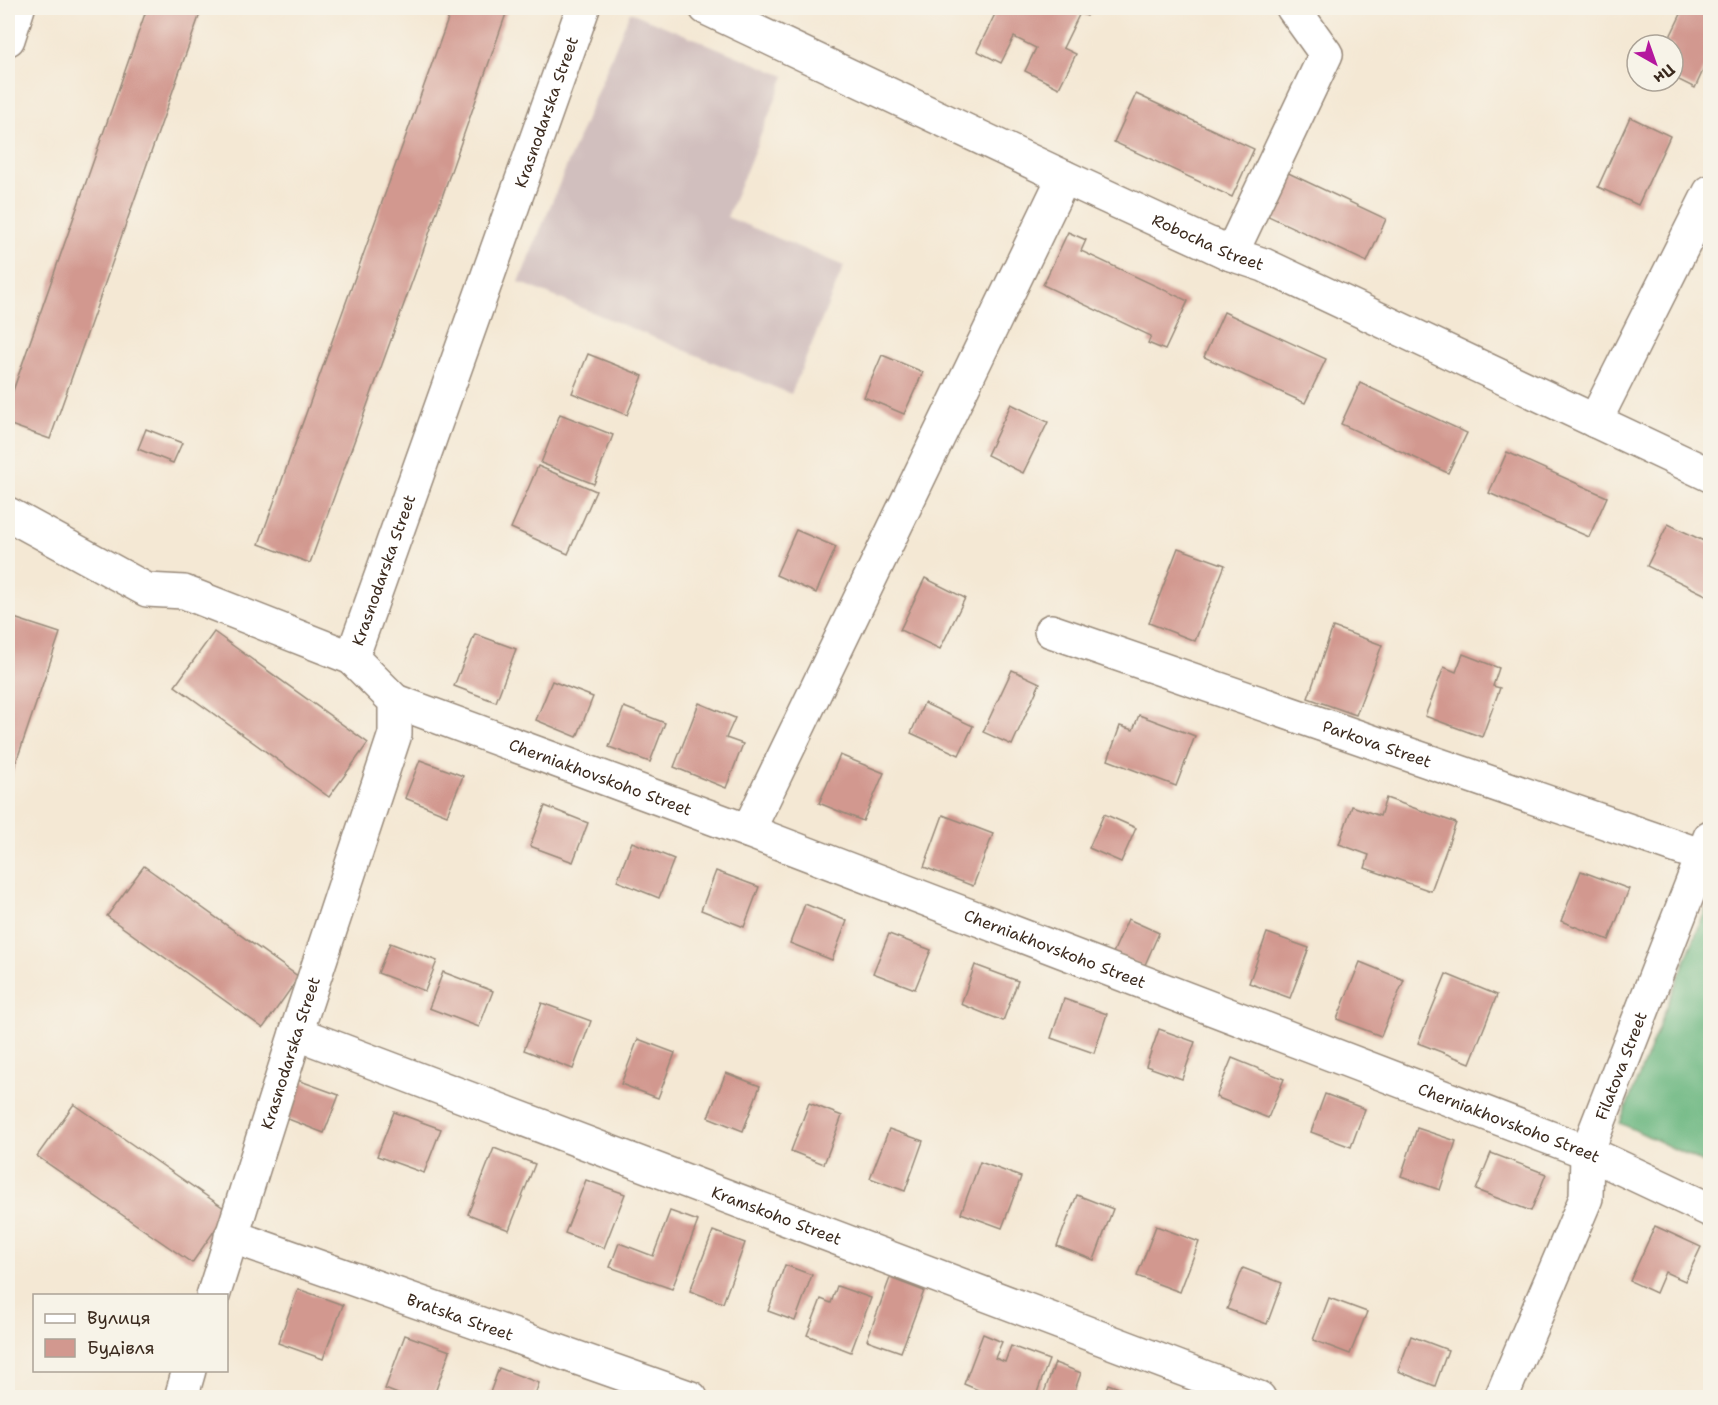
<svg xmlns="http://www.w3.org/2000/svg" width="1718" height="1405" viewBox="0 0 1718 1405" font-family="'Shantell Sans',sans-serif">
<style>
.industrial{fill:#d1bfbe}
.forest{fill:#69b67f;stroke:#52704e;stroke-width:1.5}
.building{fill:#d2988f}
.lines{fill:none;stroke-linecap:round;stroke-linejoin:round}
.minor-casing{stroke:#988979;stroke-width:36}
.minor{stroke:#fff;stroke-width:33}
.labels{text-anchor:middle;stroke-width:4.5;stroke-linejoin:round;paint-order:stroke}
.street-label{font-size:16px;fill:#3b2a1e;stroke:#f7f3e8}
</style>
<rect width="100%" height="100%" fill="#f7f3e8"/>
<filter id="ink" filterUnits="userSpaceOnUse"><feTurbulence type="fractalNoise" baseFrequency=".0167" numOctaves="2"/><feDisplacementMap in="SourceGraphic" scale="12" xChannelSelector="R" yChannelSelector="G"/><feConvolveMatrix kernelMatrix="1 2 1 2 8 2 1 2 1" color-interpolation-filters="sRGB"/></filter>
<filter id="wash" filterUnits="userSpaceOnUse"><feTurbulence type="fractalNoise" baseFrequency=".008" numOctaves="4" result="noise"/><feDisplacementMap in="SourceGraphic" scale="24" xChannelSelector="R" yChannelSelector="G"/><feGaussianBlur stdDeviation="1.35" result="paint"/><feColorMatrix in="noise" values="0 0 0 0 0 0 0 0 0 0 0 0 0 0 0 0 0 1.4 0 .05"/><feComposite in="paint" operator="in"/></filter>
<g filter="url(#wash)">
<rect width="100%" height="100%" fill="#f4e8d4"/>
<path class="industrial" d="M630 12 785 76 727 217 844 266 791 394 519 282Z"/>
<path class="forest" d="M1710 899V1166L1620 1123Z"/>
<g id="blocks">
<g class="building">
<path d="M147 8H202L50 439 8 424V405Z"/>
<path d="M452 8H508L421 257 310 563 259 544Z"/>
<path d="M998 8H1091L1087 16 1080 13 1063 48 1076 54 1059 88 1025 71 1036 48 1014 37 1001 63 977 51Z"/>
<path d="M1684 8H1704L1710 11V55L1695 88 1673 77V45H1666Z"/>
<path d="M1136 94 1254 149 1232 197 1114 142Z"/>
<path d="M1630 117 1670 136 1638 205 1598 187Z"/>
<path d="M1282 170 1386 219 1367 262 1262 213Z"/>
<path d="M1068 232 1086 240 1081 251 1188 301 1165 350 1148 343 1151 336 1043 285Z"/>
<path d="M1224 312 1326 359 1305 403 1204 357Z"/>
<path d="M588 354 643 376 627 415 572 393Z"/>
<path d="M882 355 923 372 904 414 864 397Z"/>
<path d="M1360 383 1467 433 1448 473 1341 424Z"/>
<path d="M1011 404 1048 422 1023 473 987 455Z"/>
<path d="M560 414 613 435 594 484 541 463Z"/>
<path d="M146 429 182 443 173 463 138 449Z"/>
<path d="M1507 452 1607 497 1589 537 1489 493Z"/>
<path d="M538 466 596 491 568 554 511 528Z"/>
<path d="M1668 524 1710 544V597L1647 566Z"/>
<path d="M796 530 836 547 816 593 776 575Z"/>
<path d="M1178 548 1225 565 1195 641 1149 623Z"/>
<path d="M925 578 965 598 940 649 900 630Z"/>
<path d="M8 616 60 633 8 786Z"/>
<path d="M1333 627 1382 645 1356 715 1308 698Z"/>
<path d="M214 632 368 743 329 797 175 686Z"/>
<path d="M475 634 516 649 496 702 454 686Z"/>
<path d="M1463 654 1499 668 1493 686 1500 688 1482 737 1425 716 1444 667 1456 672Z"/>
<path d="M1012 670 1040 683 1012 745 983 732Z"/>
<path d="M552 681 593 697 577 737 536 720Z"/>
<path d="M699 703 735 718 726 738 743 744 726 788 674 767Z"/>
<path d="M924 703 973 726 959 755 911 733Z"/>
<path d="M624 707 665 723 650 762 609 747Z"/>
<path d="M1139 715 1195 736 1176 786 1108 760 1120 726 1133 730Z"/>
<path d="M840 755 884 773 863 821 819 803Z"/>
<path d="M420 760 463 776 447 815 405 798Z"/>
<path d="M1386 798 1456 823 1431 891 1365 868 1369 855 1339 844 1352 806 1380 816Z"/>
<path d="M545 806 588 823 573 862 530 846Z"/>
<path d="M1104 814 1136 828 1121 862 1089 848Z"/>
<path d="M943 815 993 834 973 886 924 867Z"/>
<path d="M632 842 674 859 659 898 617 881Z"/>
<path d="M144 866 299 977 263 1028 107 916Z"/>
<path d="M716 871 759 887 744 927 701 910Z"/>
<path d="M1581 871 1629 889 1609 940 1561 921Z"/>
<path d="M805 904 847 921 832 960 790 943Z"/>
<path d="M1128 919 1159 933 1144 967 1113 953Z"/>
<path d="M1267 933 1309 948 1290 998 1249 983Z"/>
<path d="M889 934 931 950 915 989 873 973Z"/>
<path d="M390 943 437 961 425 991 378 973Z"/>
<path d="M1360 962 1404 980 1381 1036 1337 1019Z"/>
<path d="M975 965 1018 981 1003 1021 961 1004Z"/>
<path d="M443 972 493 991 479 1027 429 1008Z"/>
<path d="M1446 974 1497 995 1470 1063 1418 1043Z"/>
<path d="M1064 999 1107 1014 1094 1053 1051 1038Z"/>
<path d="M542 1003 591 1021 573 1069 524 1050Z"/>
<path d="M1159 1029 1195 1042 1182 1079 1146 1066Z"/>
<path d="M638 1039 675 1053 658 1098 621 1084Z"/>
<path d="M1232 1058 1284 1079 1268 1118 1216 1097Z"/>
<path d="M726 1073 760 1086 743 1131 708 1117Z"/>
<path d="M292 1078 339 1095 324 1133 278 1115Z"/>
<path d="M1325 1094 1365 1109 1351 1147 1311 1132Z"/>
<path d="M809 1103 842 1116 824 1164 791 1151Z"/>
<path d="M74 1104 228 1211 192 1263 37 1156Z"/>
<path d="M394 1112 441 1129 424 1173 377 1156Z"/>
<path d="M1417 1128 1456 1141 1440 1190 1401 1176Z"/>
<path d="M889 1129 923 1141 905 1191 870 1178Z"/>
<path d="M494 1148 535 1164 509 1230 468 1214Z"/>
<path d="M1491 1153 1546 1174 1531 1211 1476 1190Z"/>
<path d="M980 1162 1021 1177 1002 1228 961 1213Z"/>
<path d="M586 1180 625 1194 604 1248 565 1233Z"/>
<path d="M1077 1195 1113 1209 1094 1260 1057 1246Z"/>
<path d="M670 1211 698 1221 672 1289 610 1267 619 1243 653 1256Z"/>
<path d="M1156 1226 1199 1242 1180 1292 1137 1276Z"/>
<path d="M1655 1226 1701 1247 1685 1281 1665 1272 1656 1293 1630 1281Z"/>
<path d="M713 1231 745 1243 723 1303 690 1291Z"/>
<path d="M785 1265 812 1275 795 1321 768 1311Z"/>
<path d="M1243 1268 1282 1283 1267 1324 1227 1309Z"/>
<path d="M890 1278 924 1291 901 1352 867 1340Z"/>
<path d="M837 1286 871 1298 851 1352 807 1335 821 1299 831 1303Z"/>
<path d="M298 1289 343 1305 323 1359 278 1343Z"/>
<path d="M1329 1298 1367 1312 1350 1354 1313 1340Z"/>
<path d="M983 1334 1002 1342 995 1358 1005 1362 1011 1346 1049 1360 1035 1398H997L964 1384Z"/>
<path d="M405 1335 450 1351 433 1398H408L385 1389Z"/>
<path d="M1411 1336 1448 1350 1435 1386 1398 1371Z"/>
<path d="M1055 1363 1081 1373 1072 1398H1042Z"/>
<path d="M499 1368 539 1383 534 1398H488Z"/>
<path d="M1108 1384 1143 1397V1398H1103Z"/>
</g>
</g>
</g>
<g filter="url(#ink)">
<use href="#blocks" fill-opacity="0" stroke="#988979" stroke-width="1.5"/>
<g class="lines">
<g class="minor-casing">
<g id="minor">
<path id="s1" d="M706 8 1064 177 1231 254 1264 265 1710 475"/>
<path d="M8 39 18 8"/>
<path d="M1213 245 1231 254 1326 54 1293 8"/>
<path d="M1595 421 1710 192"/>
<path d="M8 514 147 590 184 592 352 658"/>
<path id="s2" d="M1051 631 1703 856"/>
<path id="s3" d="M395 701 748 831 1587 1152 1710 1210"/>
<path d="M748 831 1064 177"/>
<path id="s4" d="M296 1033 1259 1398"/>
<path id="s5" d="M231 1236 691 1398"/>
<path id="s6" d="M213 1296 296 1033 395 734V701L352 658 583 8"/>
<path d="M181 1398 189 1370"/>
<path id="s7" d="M1501 1398 1586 1198 1587 1152 1710 837"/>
</g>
</g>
<use href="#minor" class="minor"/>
</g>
</g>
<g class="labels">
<g class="street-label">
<text dy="6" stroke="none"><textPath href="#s6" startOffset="1264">Krasnodarska Street</textPath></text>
<text dy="6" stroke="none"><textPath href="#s1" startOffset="554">Robocha Street</textPath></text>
<text dy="6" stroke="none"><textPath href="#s6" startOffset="778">Krasnodarska Street</textPath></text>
<text dy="6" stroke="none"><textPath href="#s2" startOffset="345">Parkova Street</textPath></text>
<text dy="6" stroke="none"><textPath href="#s3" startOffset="219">Cherniakhovskoho Street</textPath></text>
<text dy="6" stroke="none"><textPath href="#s3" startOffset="705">Cherniakhovskoho Street</textPath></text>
<text dy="6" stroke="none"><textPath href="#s6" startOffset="255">Krasnodarska Street</textPath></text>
<text dy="6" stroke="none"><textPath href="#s7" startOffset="356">Filatova Street</textPath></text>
<text dy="6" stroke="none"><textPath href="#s3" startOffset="1191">Cherniakhovskoho Street</textPath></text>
<text dy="6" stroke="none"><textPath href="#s4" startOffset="514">Kramskoho Street</textPath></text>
<text dy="6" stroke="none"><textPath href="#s5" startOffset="243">Bratska Street</textPath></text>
</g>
</g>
<rect width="1718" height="1405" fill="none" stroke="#f7f3e8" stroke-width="30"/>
<rect x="33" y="1294" width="195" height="78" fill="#f7f3e8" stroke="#aca397" stroke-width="1.5"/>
<rect x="45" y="1314" width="30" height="9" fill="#ffffff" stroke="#aca397" stroke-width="1.5"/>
<text x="87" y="1324" font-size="18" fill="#3b2a1e">Вулиця</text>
<rect x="45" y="1339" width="30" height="18" fill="#d2988f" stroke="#aca397" stroke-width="1.5"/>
<text x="87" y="1354" font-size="18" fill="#3b2a1e">Будівля</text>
<g transform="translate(1655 63) rotate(140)"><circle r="28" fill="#f7f3e8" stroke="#aca397" stroke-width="1.5"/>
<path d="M0-4.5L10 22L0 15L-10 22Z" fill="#b5179e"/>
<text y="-9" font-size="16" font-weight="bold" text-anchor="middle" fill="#3b2a1e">Пн</text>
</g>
</svg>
